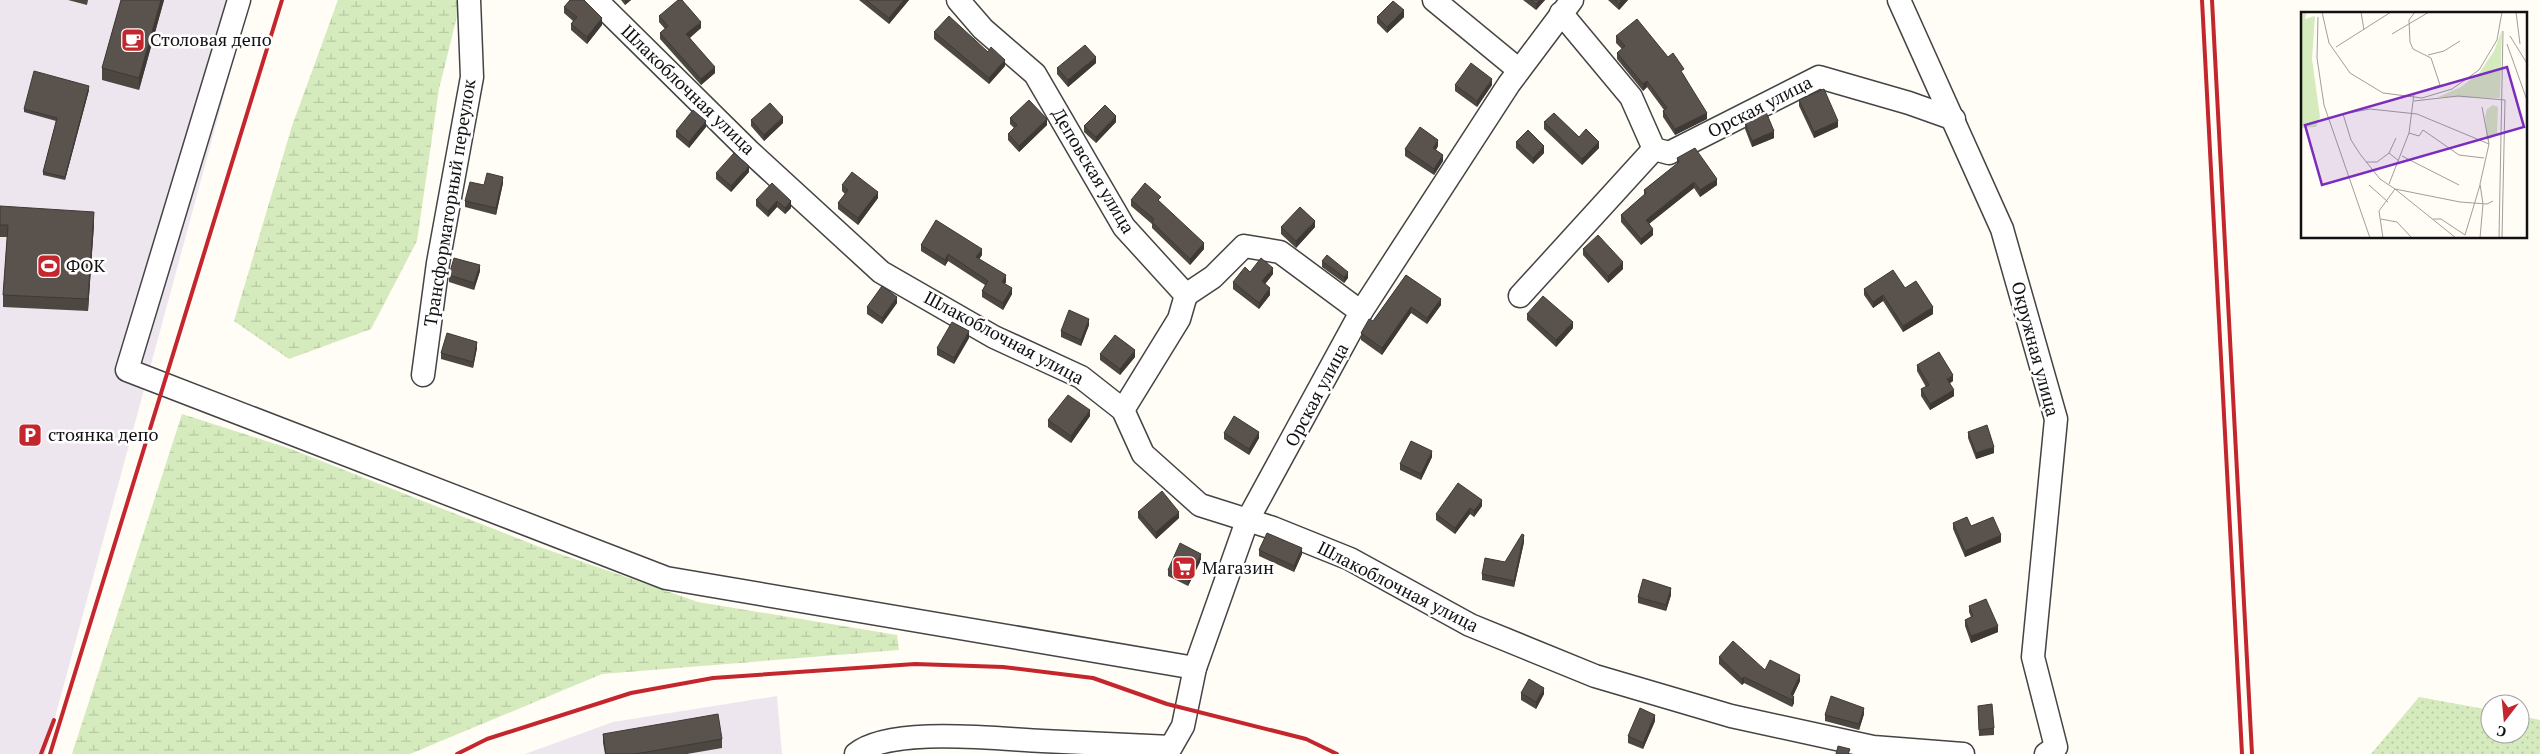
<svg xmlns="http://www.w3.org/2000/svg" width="2540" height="754" viewBox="0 0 2540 754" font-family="'PT Serif',serif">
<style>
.industrial{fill:#eee6ef}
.wetland{fill:url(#wetland-marsh)}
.garden{fill:url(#garden-dots)}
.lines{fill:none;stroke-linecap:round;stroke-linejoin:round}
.minor-casing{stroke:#444;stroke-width:25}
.minor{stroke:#fff;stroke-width:22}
.rail{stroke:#c4262e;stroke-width:4}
.wall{fill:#4d4742}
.shaded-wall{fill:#3f3936}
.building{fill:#5a524d;stroke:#3f3936}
.labels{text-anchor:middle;stroke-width:5;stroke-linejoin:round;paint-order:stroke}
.poi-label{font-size:18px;fill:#111;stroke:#fff;text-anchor:start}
.street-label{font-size:18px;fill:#111;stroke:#fff}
.inset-road{fill:none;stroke:#a09f9a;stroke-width:1}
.view{fill:#7b2cbf;fill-opacity:0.15;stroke:#7b2cbf;stroke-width:2.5}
.inset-edge{fill:none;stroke:#111;stroke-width:2.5}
</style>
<defs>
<pattern id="wetland-marsh" width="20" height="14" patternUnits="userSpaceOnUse" patternTransform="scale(1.25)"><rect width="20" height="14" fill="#d5ebbd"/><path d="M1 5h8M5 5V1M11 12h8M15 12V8" fill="none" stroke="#b6c8a1"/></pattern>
<pattern id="garden-dots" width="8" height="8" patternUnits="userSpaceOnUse" patternTransform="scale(1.25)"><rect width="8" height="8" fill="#d5ebbd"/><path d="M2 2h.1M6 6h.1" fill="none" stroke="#b6c8a1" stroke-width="1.8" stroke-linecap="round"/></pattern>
</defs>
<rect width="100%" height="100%" fill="#fffdf5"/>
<g class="industrial">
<path d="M0 0H250L45 754H0Z"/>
<path d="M777 696 782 754H525L613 722Z"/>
</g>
<g class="wetland">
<path d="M338 0H461L439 89 417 241 371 329 289 359 234 321 292 126Z"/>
<path d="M182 414 291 449 537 546 698 602 897 635 899 650 602 674 410 754H72Z"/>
</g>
<path class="garden" d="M2419 697 2490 710V734H2520V716L2540 720V754H2371Z"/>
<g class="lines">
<g class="minor-casing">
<g id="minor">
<path d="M239 0 127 370 666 578 1195 668"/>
<path d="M596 0 748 150 881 272 994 337 1081 377 1123 410 1143 454 1200 505 1273 528 1350 559 1470 625 1595 676 1731 716 1873 747 1963 754"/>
<path d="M958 0 983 29 1035 74 1124 227 1186 295 1213 277 1244 246 1280 252 1361 312"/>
<path d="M1434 0 1519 70"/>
<path d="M1899 0 2002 229 2056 419 2033 657 2056 747 2046 754"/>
<path d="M1561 13 1631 97 1654 149 1669 153 1819 77 1909 103 1954 119"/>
<path d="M1520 296 1654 149"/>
<path d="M423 375 438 263 472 77 469 0"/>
<path d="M1123 410 1179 319 1186 295"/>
<path d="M856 754C890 726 998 739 1042 741 1085 743 1128 745 1171 747L1183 726 1195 668 1247 521 1361 312 1509 84 1572 0"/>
</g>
</g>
<use href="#minor" class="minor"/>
<g class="rail">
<path d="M2202 0 2242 754"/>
<path d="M2212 0 2252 754"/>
<path d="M41 754 54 720"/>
<path d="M50 754 282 0"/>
<path d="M457 754 487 739 631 693 713 678 915 664 1003 667 1093 678 1167 704 1306 739 1337 754"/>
</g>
</g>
<g class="wall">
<path d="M68 0H88L87 5Z"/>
<path d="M121 0H164L139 90 102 80V68Z"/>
<path d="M621 0H631L625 5Z"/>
<path d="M859 0H909L889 24Z"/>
<path d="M1523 0H1545L1536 10Z"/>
<path d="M1608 0H1628L1619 10Z"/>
<path d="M564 7 602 25 587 44 571 30V24L573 21 564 13Z"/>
<path d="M659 16 701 28 690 38 715 73 701 85 660 39V33L665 29 659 22Z"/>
<path d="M1377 17H1404L1387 33 1377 23Z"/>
<path d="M934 32 988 52 1005 66 989 84 934 39Z"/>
<path d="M1616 36 1668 57 1684 75 1707 119 1675 135 1663 117V111L1664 110 1647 87 1643 91 1617 59V53L1622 49 1616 43Z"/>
<path d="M1096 63 1068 87 1057 74V68Z"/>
<path d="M1455 85H1492L1477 107 1455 91Z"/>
<path d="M89 90 65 180 43 175V172L56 121 24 112V109Z"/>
<path d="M1799 100 1838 127 1814 138 1799 106Z"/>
<path d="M1010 118 1047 125 1019 152 1008 140V134L1014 128 1010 124Z"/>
<path d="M751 120 783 123 764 141 751 126Z"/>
<path d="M1116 122 1096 143 1084 132V126Z"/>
<path d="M1544 122 1579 137 1599 148 1582 165 1544 129Z"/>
<path d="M1745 123 1774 138 1752 147 1745 129Z"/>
<path d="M706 127 689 148 676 137V131Z"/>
<path d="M1516 142 1544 153 1533 164 1516 148Z"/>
<path d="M1438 146 1436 150 1443 161 1434 175 1405 156V149Z"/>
<path d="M1677 158 1717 185 1700 197 1694 188 1649 224 1653 235 1641 245 1621 222V215L1644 195V190L1677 164Z"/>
<path d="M749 172 731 192 716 179V173Z"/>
<path d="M503 183 496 215 465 207V201L484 185Z"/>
<path d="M842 185 878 198 858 225 838 209V203L845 194 842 191Z"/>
<path d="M756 200 791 201V208L785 214 777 207 768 217 756 206Z"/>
<path d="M1131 200 1161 203 1204 249 1190 265 1152 228V224L1131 206Z"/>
<path d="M0 206 94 224 88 311 3 307V295L7 237H0Z"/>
<path d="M1281 227H1315L1296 248 1281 234Z"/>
<path d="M921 245 982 255 979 259 1006 282 1005 284 1012 294 1003 310 982 297V291L985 285 948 261 945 266 921 251Z"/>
<path d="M1583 249 1623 269 1608 283 1583 255Z"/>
<path d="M1322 261 1348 278 1344 283 1322 267Z"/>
<path d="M480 271 474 290 449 282V275Z"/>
<path d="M1250 272 1273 274 1265 284 1270 295 1259 309 1233 289V282Z"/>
<path d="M1406 275 1441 305 1427 324 1411 313 1382 355 1361 340V333L1373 321Z"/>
<path d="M1905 288 1933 314 1903 332 1883 301 1873 308 1864 295V289Z"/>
<path d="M897 303 882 324 867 314V307Z"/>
<path d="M1527 314 1573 328 1556 347 1527 320Z"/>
<path d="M1089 325 1081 346 1061 337V331Z"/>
<path d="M969 338 954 364 937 355V348Z"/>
<path d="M477 348 473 368 441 359V353Z"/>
<path d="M1100 354 1135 357 1120 375 1100 360Z"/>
<path d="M1917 365 1953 381 1950 383 1954 396 1930 410 1921 396V389L1926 387 1917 371Z"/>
<path d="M1090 416 1071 443 1048 427V420Z"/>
<path d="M1968 432 1994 453 1976 459 1968 438Z"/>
<path d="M1224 433 1259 438 1249 455 1224 439Z"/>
<path d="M1432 457 1421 480 1400 470V464Z"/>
<path d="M1482 506 1474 517 1470 514 1455 534 1436 520V514Z"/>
<path d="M1138 512 1179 518 1156 539 1138 518Z"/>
<path d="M1953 523 1971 526 2001 542 1965 557 1953 529Z"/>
<path d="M1524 542 1514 587 1482 580V574L1505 562Z"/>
<path d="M1259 550 1302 554 1294 572 1259 556Z"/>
<path d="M1201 560 1188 586 1168 576V570Z"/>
<path d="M1671 595 1666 611 1638 603V597Z"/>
<path d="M1969 606 1998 632 1971 643 1965 626V620L1971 617 1969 612Z"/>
<path d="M1719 657 1800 681 1793 696 1794 703 1792 707 1744 683 1742 685 1719 664Z"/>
<path d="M1521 693 1544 694 1536 709 1521 700Z"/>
<path d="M1978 706 1994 728V735L1979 736Z"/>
<path d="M1864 714 1859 730 1825 721V715Z"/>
<path d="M1655 721 1643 749 1628 743V736Z"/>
<path d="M603 734 722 739V748L687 754H605L603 743Z"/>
</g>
<g class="shaded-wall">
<path d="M161 0H164L139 90V78Z"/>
<path d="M625 0H631L625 5Z"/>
<path d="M904 0H909L889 24V18Z"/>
<path d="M1540 0H1545L1536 10V4Z"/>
<path d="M1622 0H1628L1619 10V4Z"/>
<path d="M1404 10V17L1387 33V27Z"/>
<path d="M602 18V25L587 44V37Z"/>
<path d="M701 22V28L686 40V34Z"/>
<path d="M1096 57V63L1068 87V80Z"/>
<path d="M1005 60V66L989 84V78Z"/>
<path d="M715 67V73L701 85V79Z"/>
<path d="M1492 79V85L1477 107V101Z"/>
<path d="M1647 81V87L1643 91V84Z"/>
<path d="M89 86V90L65 180V177Z"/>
<path d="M1707 113V119L1675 135V129Z"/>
<path d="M1116 116V122L1096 143V137Z"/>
<path d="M783 117V123L764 141V135Z"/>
<path d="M1047 119V125L1019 152V146Z"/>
<path d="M706 121V127L689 148V142Z"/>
<path d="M1838 121V127L1814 138V132Z"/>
<path d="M1774 131V138L1752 147V141Z"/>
<path d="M1438 140V146L1433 154V148Z"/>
<path d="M1599 142V148L1582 165V159Z"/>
<path d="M1544 146V153L1533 164V158Z"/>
<path d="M1443 155V161L1434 175V169Z"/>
<path d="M749 166V172L731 192V186Z"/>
<path d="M503 177V183L496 215V208Z"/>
<path d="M1717 179V185L1700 197V190Z"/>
<path d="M1694 182V188L1646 226V220Z"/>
<path d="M878 192V198L858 225V218Z"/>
<path d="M777 201V207L768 217V211Z"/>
<path d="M791 201V208L785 214V208Z"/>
<path d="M94 212V224L88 311V299Z"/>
<path d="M1315 221V227L1296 248V241Z"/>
<path d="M1653 229V235L1641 245V239Z"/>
<path d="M1204 243V249L1190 265V259Z"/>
<path d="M982 249V255L976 264V257Z"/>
<path d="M948 254V261L945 266V260Z"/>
<path d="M1623 262V269L1608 283V276Z"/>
<path d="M480 265V271L474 290V283Z"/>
<path d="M1273 268V274L1262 288V281Z"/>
<path d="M1348 272V278L1344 283V277Z"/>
<path d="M1006 275V282L1002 288V282Z"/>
<path d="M1012 288V294L1003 310V303Z"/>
<path d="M1270 288V295L1259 309V303Z"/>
<path d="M1883 295V301L1873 308V302Z"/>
<path d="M897 297V303L882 324V318Z"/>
<path d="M1441 299V305L1427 324V318Z"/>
<path d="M1411 307V313L1382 355V348Z"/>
<path d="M1933 307V314L1903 332V326Z"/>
<path d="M1089 319V325L1081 346V340Z"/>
<path d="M1573 322V328L1556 347V340Z"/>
<path d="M969 331V338L954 364V358Z"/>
<path d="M477 342V348L473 368V362Z"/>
<path d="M1135 350V357L1120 375V369Z"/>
<path d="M1953 375V381L1947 385V379Z"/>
<path d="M1954 390V396L1930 410V404Z"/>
<path d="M1090 410V416L1071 443V436Z"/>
<path d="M1259 432V438L1249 455V449Z"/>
<path d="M1994 447V453L1976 459V453Z"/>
<path d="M1432 451V457L1421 480V474Z"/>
<path d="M1482 500V506L1474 517V511Z"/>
<path d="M1470 508V514L1455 534V528Z"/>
<path d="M1179 512V518L1156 539V532Z"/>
<path d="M1524 535V542L1514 587V581Z"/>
<path d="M2001 535V542L1965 557V551Z"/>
<path d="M1302 548V554L1294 572V566Z"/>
<path d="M1201 554V560L1188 586V580Z"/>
<path d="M1671 588V595L1666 611V605Z"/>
<path d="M1998 626V632L1971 643V636Z"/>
<path d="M1800 675V681L1791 700V694Z"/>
<path d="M1744 677V683L1742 685V679Z"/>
<path d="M1544 688V694L1536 709V702Z"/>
<path d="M1794 697V703L1792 707V700Z"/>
<path d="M1864 708V714L1859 730V724Z"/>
<path d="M1655 715V721L1643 749V743Z"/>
</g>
<g class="building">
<path d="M121 0H161L139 78 102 68Z"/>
<path d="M570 0H584L602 18 587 37 571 24 577 17 564 7Z"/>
<path d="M678 0H682L701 22 686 34 715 67 701 79 660 33 668 26 659 16Z"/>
<path d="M866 0H904L889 18Z"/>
<path d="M1531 0H1540L1536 4Z"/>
<path d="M1615 0H1622L1619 4Z"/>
<path d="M1393 1 1404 10 1387 27 1377 17Z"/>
<path d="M949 16 988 52 991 47 1005 60 989 78 934 32Z"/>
<path d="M1637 19 1668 57 1673 53 1684 69 1681 71 1707 113 1675 129 1663 111 1667 108 1647 81 1643 84 1617 53 1625 46 1616 36Z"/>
<path d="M1085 45 1096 57 1068 80 1057 68Z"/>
<path d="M1471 63 1492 79 1477 101 1455 85Z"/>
<path d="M34 71 89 86 65 177 43 172 57 118 24 109Z"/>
<path d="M1824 89 1838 121 1814 132 1799 100Z"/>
<path d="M1029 100 1047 119 1019 146 1008 134 1017 125 1010 118Z"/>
<path d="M770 103 783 117 764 135 751 120Z"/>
<path d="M1105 105 1116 116 1096 137 1084 126Z"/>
<path d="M693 110 706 121 689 142 676 131Z"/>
<path d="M1766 112 1774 131 1752 141 1745 123Z"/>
<path d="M1554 113 1579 137 1586 129 1599 142 1582 159 1544 122Z"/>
<path d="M1420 127 1438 140 1433 148 1443 155 1434 169 1405 149Z"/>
<path d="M1528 130 1544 146 1533 158 1516 142Z"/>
<path d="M1695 148 1717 179 1700 190 1694 182 1646 220 1653 229 1641 239 1621 215 1646 193 1644 190 1679 162 1677 158Z"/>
<path d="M734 153 749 166 731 186 716 173Z"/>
<path d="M852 172 878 192 858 218 838 203 848 190 842 185Z"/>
<path d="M487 173 503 177 496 208 465 201 470 182 484 185Z"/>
<path d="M772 183 791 201 785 208 777 201 768 211 756 200Z"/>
<path d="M1145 183 1161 197 1158 200 1204 243 1190 259 1152 222 1154 219 1131 200Z"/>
<path d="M0 206 94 212 88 299 3 295 8 225H0Z"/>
<path d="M1300 207 1315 221 1296 241 1281 227Z"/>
<path d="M936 220 982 249 976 257 1006 275 1002 282 1012 288 1003 303 982 291 988 281 948 254 945 260 921 245Z"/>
<path d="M1598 235 1623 262 1608 276 1583 249Z"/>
<path d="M1327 255 1348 272 1344 277 1322 261Z"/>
<path d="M454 258 480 265 474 283 449 275Z"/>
<path d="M1261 258 1273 268 1262 281 1270 288 1259 303 1233 282 1245 267 1250 272Z"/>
<path d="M1893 270 1905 288 1916 281 1933 307 1903 326 1883 295 1873 302 1864 289Z"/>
<path d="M1406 275 1441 299 1427 318 1411 307 1382 348 1361 333 1369 319 1373 321Z"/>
<path d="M882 286 897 297 882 318 867 307Z"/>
<path d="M1543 296 1573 322 1556 340 1527 314Z"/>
<path d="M1069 310 1089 319 1081 340 1061 331Z"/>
<path d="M952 322 969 331 954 358 937 348Z"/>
<path d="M447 333 477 342 473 362 441 353Z"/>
<path d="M1115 335 1135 350 1120 369 1100 354Z"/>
<path d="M1939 352 1953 375 1947 379 1954 390 1930 404 1921 389 1929 385 1917 365Z"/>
<path d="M1068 395 1090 410 1071 436 1048 420Z"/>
<path d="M1234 416 1259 432 1249 449 1224 433Z"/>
<path d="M1987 425 1994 447 1976 453 1968 432Z"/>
<path d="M1411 441 1432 451 1421 474 1400 464Z"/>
<path d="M1458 483 1482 500 1474 511 1470 508 1455 528 1436 514Z"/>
<path d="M1162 491 1179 512 1156 532 1138 512Z"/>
<path d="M1967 517 1971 526 1993 517 2001 535 1965 551 1953 523Z"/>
<path d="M1267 533 1302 548 1294 566 1259 550Z"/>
<path d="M1522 534 1524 535 1514 581 1482 574 1485 558 1505 562Z"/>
<path d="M1180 543 1201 554 1188 580 1168 570Z"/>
<path d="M1643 579 1671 588 1666 605 1638 597Z"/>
<path d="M1986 599 1998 626 1971 636 1965 620 1973 616 1969 606Z"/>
<path d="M1733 641 1765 670 1770 660 1800 675 1791 694 1794 697 1792 700 1744 677 1742 679 1719 657Z"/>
<path d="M1529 679 1544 688 1536 702 1521 693Z"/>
<path d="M1831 696 1864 708 1859 724 1825 715Z"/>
<path d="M1992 704 1994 728 1979 730 1978 706Z"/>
<path d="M1640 708 1655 715 1643 743 1628 736Z"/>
<path d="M718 714 722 739 635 754H606L603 734Z"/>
<path d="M1838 746 1850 749 1848 754H1836Z"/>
</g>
<defs>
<g id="cafe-square" transform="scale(1.25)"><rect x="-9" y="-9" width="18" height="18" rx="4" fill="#c4262e" stroke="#fff"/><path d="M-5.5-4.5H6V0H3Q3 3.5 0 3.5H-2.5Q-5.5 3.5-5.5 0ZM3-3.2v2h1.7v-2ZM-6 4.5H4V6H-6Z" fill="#fff"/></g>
<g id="stadium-square" transform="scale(1.25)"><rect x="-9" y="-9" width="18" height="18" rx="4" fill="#c4262e" stroke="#fff"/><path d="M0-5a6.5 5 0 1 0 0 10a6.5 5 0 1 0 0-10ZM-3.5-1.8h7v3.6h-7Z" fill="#fff"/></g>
<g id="parking-square" transform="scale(1.25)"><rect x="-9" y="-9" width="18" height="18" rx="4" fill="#c4262e" stroke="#fff"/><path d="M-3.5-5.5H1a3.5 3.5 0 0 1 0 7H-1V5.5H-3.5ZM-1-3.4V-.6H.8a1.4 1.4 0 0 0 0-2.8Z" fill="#fff"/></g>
<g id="supermarket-square" transform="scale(1.25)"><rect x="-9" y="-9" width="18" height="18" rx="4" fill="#c4262e" stroke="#fff"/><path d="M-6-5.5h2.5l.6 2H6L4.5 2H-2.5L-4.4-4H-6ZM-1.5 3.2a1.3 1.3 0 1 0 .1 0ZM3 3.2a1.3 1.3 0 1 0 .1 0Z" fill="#fff"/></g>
</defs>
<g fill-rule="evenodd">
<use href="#cafe-square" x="133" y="40"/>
<use href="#stadium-square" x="49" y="266"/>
<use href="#parking-square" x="30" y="435"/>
<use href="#supermarket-square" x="1184" y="568"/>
</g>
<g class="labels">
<g class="poi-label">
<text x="150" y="46">Столовая депо</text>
<text x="66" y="272">ФОК</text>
<text x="48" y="441">стоянка депо</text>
<text x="1202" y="574">Магазин</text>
</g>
<g class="street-label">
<text transform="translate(688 90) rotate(44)" y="6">Шлакоблочная улица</text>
<text transform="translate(1760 107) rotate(-27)" y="6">Орская улица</text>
<text transform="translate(1093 171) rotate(59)" y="6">Деповская улица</text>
<text transform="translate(450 203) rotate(-81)" y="6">Трансформаторный переулок</text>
<text transform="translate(1004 338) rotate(28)" y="6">Шлакоблочная улица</text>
<text transform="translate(2035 349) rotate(75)" y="6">Окружная улица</text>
<text transform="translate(1317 395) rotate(-62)" y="6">Орская улица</text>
<text transform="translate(1398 587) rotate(27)" y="6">Шлакоблочная улица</text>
</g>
</g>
<g transform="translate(2301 12)">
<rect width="226" height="226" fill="#fffdf5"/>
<path d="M201 18 199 86 137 85 160 75 179 60 193 39ZM192 93 197 95 196 123 186 129 184 105 186 97Z" fill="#d5ebbd"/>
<path d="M0 0H6L4 7 14 4 11 47 19 105 15 115 0 116Z" fill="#d5ebbd"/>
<path class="inset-road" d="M21 0 28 31 49 61 82 81 121 86 151 77 178 58 196 28 201 0M60 0 63 18M215 0 219 32M17 5 16 46 23 93 69 226M91 22 128 0M209 24 227 53M206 32 227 91M35 35 90 0M127 43 143 39 159 29M113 89 157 84 204 88 201 226M181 95 188 132M108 121 118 124 122 118 158 143 183 146M188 132 116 102 69 97 42 102 50 128 59 142 79 167 94 177 159 190 186 192 192 189M88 141 95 126M101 144 158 173M65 150H76L88 141 98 149M88 172 108 121 113 82 139 73 130 46 112 37 109 30 108 8 114 0M68 173 87 190M80 207 96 210 111 226M132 207H140L164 223 179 173M82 226 78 199 94 177 155 226M179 226 182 192 179 172 188 132M198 226 202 19"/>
<path class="view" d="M206 55 223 115 21 173 4 113Z"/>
<rect width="226" height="226" class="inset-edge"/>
</g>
<g transform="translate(2505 719) rotate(196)"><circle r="24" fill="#ffffff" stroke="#a0a0a0"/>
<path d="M0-4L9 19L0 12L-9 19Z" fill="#c4262e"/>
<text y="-8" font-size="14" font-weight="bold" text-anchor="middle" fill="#111111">С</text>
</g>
</svg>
